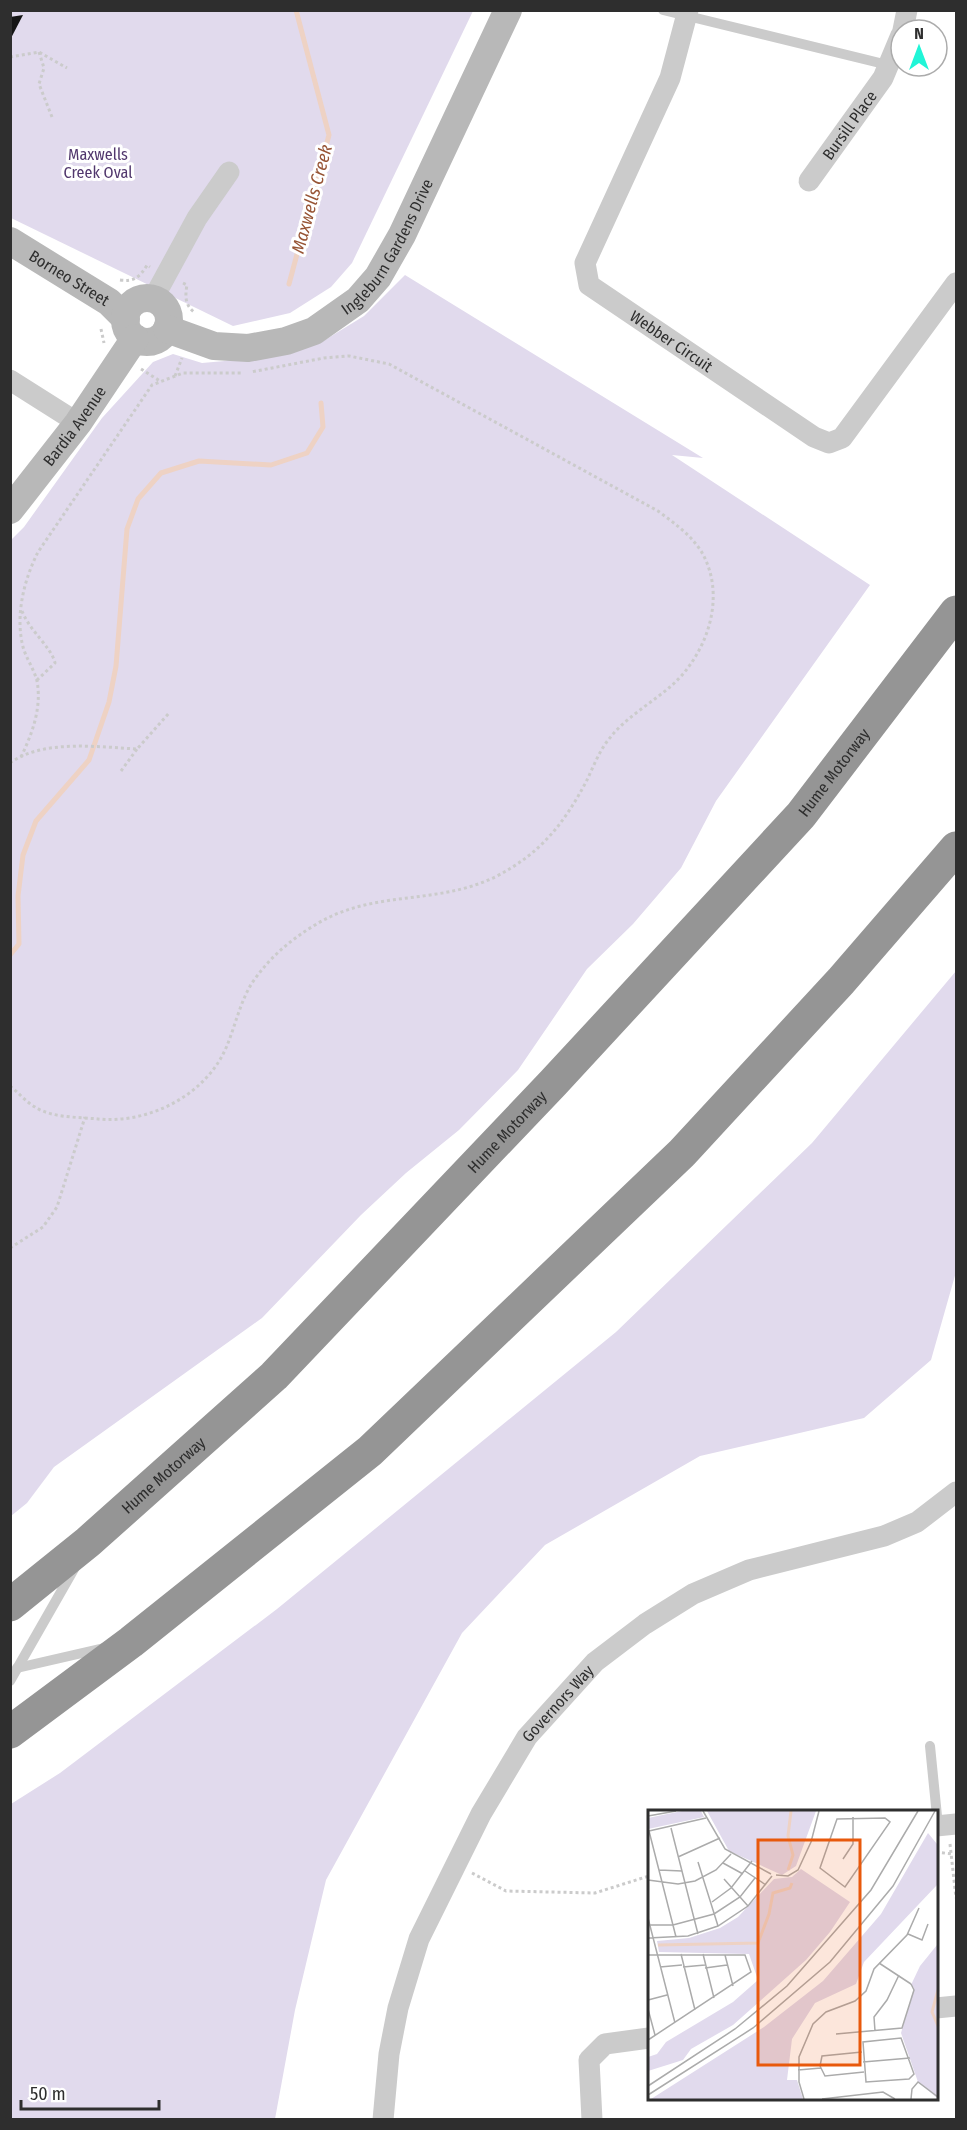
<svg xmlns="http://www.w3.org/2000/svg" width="967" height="2130" viewBox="0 0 967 2130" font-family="'Fira Sans Condensed',sans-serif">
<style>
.green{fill:#e1daed}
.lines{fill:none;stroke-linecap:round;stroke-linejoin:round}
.stream{stroke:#eed2c4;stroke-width:5}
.building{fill:#151515}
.path{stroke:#cbcbcb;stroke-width:3;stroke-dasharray:3 3;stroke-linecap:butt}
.lane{stroke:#cbcbcb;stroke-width:10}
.street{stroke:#cbcbcb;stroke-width:21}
.secondary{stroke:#b8b8b8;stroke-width:28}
.highway{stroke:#959595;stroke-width:33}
.labels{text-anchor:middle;stroke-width:6;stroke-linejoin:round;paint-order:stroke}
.street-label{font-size:16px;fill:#2e2e2e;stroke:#fff}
.park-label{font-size:16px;fill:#51376d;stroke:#fff}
.water-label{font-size:18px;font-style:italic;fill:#975435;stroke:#fff}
.inset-river{fill:none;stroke:#eed2c4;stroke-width:3}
.inset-road{fill:none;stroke:#ababab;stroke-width:1.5}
.view{fill:#e8590c;fill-opacity:0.15;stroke:#e8590c;stroke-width:3}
.inset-edge{fill:none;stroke:#2e2e2e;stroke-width:3}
</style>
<rect width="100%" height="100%" fill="#fff"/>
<g class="green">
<path d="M10 11H473L352 263 331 287 290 313 233 326 11 218Z"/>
<path d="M405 275 703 458 672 455 870 585 716 801 681 868 633 924 587 969 518 1070 459 1130 406 1173 361 1215 262 1318 54 1467 27 1503 11 1516V540L24 527 102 418 153 362 173 354 202 363 270 357 320 343 364 316Z"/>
<path d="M956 971V1272L931 1360 864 1418 700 1456 545 1545 462 1633 326 1880 295 2010 275 2119H11V1804L60 1773 277 1609 616 1332 812 1143Z"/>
</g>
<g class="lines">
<g class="stream">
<path d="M289 284 329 135 296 10"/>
<path d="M10 955 19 944 18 896 23 855 36 821 89 760 109 702 116 666 127 529 138 499 161 473 199 461 271 465 307 453 323 427 321 403"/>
</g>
</g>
<path class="building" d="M23 15 10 40V17Z"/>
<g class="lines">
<g class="path">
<path d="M39 52 44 68 39 84 52 117"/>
<path d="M10 57 39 52 67 68"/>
<path d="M120 280C134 282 140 277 147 265L150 267"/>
<path d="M183 283 187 285C185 296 185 305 194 312"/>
<path d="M101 329 104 343"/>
<path d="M141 369 160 381"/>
<path d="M175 376 182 358"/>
<path d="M22 611C29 630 52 648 55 663L36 681"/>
<path d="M21 757C32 734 42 708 37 681 34 669 26 658 23 647 15 615 24 580 38 552L152 385 183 373H241"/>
<path d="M10 763C43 739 99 747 137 749L170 712"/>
<path d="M121 771 137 749"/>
<path d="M10 1086C18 1092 26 1102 35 1107 52 1118 78 1117 98 1119 148 1124 205 1096 226 1048 235 1027 240 1002 252 983 269 958 290 940 315 925 373 889 435 906 495 877 540 854 563 825 586 782 593 768 599 751 609 739 625 718 650 704 670 687 707 655 728 596 701 551 690 534 674 523 658 511L389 364 349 356 324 358 251 372"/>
<path d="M10 1248 43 1227 57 1207 85 1117"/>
<path d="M950 1844 956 1898"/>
<path d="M936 1852 952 1854"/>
<path d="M472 1873 506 1891 595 1893 649 1876"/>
</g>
<g class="lane">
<path d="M663 10 888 65"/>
<path d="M17 1668 104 1648"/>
<path d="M10 1681 74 1569"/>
<path d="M930 1746 938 1826"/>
</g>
<g class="street">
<path id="s1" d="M688 10 670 78 585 263 589 285 814 437 829 443 842 438 956 283"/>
<path d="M903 30 907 10"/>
<path id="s2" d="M809 181 883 78 901 35"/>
<path d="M153 299 197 218 229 172"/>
<path d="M10 380 78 423"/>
<path d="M936 1826 956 1824"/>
<path d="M936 2008 956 2006"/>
<path id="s3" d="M383 2120 389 2054 398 2008 419 1939 481 1814 527 1737 595 1662 645 1624 693 1594 749 1570 884 1536 917 1522 956 1492"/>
<path d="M592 2120 589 2060 605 2044 649 2038"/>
</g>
<g class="secondary">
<path id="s4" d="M10 241 109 302 126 319"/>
<circle cx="147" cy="320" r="22"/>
<path id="s5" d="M167 329 214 346 248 348 286 341 314 331 358 300 378 277 402 235 508 10"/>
<path id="s6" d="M10 510 78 423 135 338"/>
</g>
<g class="highway">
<path id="s7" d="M10 1605 88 1542 274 1376 553 1083 801 815 956 612"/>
<path d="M10 1732 131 1642 370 1451 682 1153 841 981 956 848"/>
</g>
</g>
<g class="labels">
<g class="street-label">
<text dy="6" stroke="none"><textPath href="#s2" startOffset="69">Bursill Place</textPath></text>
<text dy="6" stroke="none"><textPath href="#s5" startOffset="267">Ingleburn Gardens Drive</textPath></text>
<text dy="6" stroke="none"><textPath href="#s4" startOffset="70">Borneo Street</textPath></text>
<text dy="6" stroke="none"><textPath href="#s1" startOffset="396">Webber Circuit</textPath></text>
<text dy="6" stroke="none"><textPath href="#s6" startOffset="106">Bardia Avenue</textPath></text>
<text dy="6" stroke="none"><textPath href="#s7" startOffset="1173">Hume Motorway</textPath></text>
<text dy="6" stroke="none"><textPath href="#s7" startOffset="687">Hume Motorway</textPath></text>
<text dy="6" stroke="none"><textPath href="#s7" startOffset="201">Hume Motorway</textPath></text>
<text dy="6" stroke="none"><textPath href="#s3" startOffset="460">Governors Way</textPath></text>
</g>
<g class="park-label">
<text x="98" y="160">Maxwells<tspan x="98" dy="18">Creek Oval</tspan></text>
</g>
<g class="water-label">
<text transform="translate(312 199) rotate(-75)" y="6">Maxwells Creek</text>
</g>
</g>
<g transform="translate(648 1810)">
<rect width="290" height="290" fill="#fff"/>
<path d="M34 1H53L56 7 0 19V8ZM59 1H168L148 56 134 65 81 41ZM280 23 289 34V75L216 152 208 174 167 193 144 229 139 270H149L155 289H3L116 217 175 171 233 104ZM153 59 202 92 182 122 158 150 85 215 43 239 35 250 0 261V247L9 244 18 232 85 192 110 170 101 144 11 142 9 131 41 128 72 118 90 107 126 69 144 67ZM289 135V288L270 272 253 223 266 178 263 175 272 156Z" fill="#e1daed"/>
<path class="inset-river" d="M140 60 145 45 140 26 143 1M10 135 110 133 121 104 125 83 142 78 144 73M290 180 284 202 290 216"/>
<path class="inset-road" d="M55 1 77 39 123 64M0 6 28 1M189 9 237 8 242 12 197 77 172 58ZM23 18 50 124M1 21 28 127M1 21 58 8M30 47 72 28M195 49 205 34V7M50 52 70 116M75 53 95 64M11 60 34 61M97 61 118 75M128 65 140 66 150 60 163 32 171 1M76 69 100 96M0 70 30 74 47 71 68 60 83 44M64 92 83 78 104 51M0 108 27 213M0 115H25L66 104 92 87 107 68M260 124 274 130 280 114M0 128 40 126 70 116 100 96 124 66M33 144 47 200M55 144 66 188M0 145H97L103 162 0 230M77 145 85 176M231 153 263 174M12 157 34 155M35 157 57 155M57 158 79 155M0 190 19 185M0 199 7 225M227 221 226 207 239 190 251 165M188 224 254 218 266 180 263 174M253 228 266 264 261 269 218 272 215 232ZM214 242 174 246 172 256 177 266 216 262M215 252 262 248M150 260 173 258M0 276 87 219 139 176 223 80 270 1M0 285 105 218 182 152 245 76 287 1M156 289 151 272V247L165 214 178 202 207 191 218 181 226 159 259 125 271 98M174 289 235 282 247 289M263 289 264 279 270 272 290 287"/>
<path class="view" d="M110 30H212V255H110Z"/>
<rect width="290" height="290" class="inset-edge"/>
</g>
<rect width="967" height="2130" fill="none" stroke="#2e2e2e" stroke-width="24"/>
<g transform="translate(919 48)"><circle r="28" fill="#ffffff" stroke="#ababab" stroke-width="1.5"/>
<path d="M0-4.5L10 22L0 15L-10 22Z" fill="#20f5d7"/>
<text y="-9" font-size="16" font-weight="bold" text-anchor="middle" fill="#2e2e2e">N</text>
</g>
<path d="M21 2100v9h138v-9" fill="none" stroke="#2e2e2e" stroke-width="3"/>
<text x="30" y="2100" font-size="18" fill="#2e2e2e" stroke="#ffffff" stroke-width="4.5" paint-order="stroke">50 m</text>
</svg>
